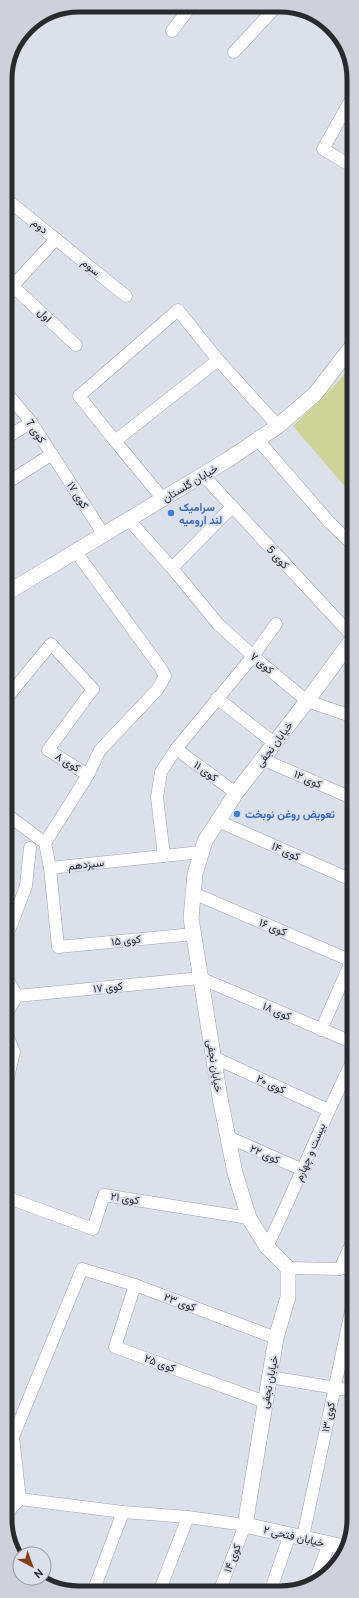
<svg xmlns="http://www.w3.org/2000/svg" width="359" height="1598" viewBox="0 0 359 1598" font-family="Overpass,Vazirmatn,sans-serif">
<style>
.green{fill:#ced498}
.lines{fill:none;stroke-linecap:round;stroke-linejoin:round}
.minor-casing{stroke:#9da0aa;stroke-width:13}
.tertiary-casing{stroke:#9da0aa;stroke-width:16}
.minor{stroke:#fff;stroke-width:12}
.tertiary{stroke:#fff;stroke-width:15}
.shop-dot{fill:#3f7fe0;stroke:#dce0ea;stroke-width:1.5}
.labels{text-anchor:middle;stroke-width:4;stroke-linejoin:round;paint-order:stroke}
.street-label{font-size:11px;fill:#282a2d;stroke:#dce0ea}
.shop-label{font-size:11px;font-weight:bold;fill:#366cbe;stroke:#dce0ea;text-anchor:start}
.rim{fill:none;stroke:#282a2d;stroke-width:5}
</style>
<rect width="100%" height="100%" fill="#dce0ea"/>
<path class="green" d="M353 365V496L293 426 329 391Z"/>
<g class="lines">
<g class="minor-casing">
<g id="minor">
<path d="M172 31 191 6"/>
<path d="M234 52 276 7"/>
<path d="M353 96 323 149 353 167"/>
<path d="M5 198 126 296"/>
<path d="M5 279 76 345"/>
<path d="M5 294 56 239"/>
<path d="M5 391 31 422 104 535"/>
<path d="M5 439 31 422"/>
<path d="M258 440 329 522 354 546"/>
<path d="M115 441 79 396 178 310 218 360 278 426"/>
<path d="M203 475 354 638"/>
<path d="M5 484 52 454"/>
<path d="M163 499 115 441 218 360"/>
<path d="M129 520 172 568 218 624 253 656 307 701 354 717"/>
<path d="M172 568 232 507"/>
<path d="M217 698 274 743"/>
<path d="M5 700 51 644 93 689 48 750 88 775"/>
<path d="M176 749 236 793"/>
<path d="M262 759 354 799"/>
<path d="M5 813 45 843 50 868"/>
<path d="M218 821 354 881"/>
<path d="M45 843 88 775 100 750 157 690 165 676 160 667 76 552"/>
<path d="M164 856 157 797 161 772 176 749 253 656 276 624"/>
<path d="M193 893 354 962"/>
<path d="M194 934 58 947 50 868 201 852"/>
<path d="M5 941 26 886 30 848"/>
<path d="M5 975 17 996"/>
<path d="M17 996 200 978 354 1043"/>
<path d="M5 1016 17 996"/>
<path d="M5 1030 14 1052 6 1086"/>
<path d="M321 1030 354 955"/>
<path d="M213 1057 328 1110"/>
<path d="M228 1137 303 1170"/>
<path d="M6 1197 93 1229 104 1195 249 1218"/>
<path d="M267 1247C297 1184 323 1120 354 1058"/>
<path d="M288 1268 340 1269 354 1266"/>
<path d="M340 1269 354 1238"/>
<path d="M135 1285 115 1347 265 1402"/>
<path d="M270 1377 354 1391"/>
<path d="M20 1499 13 1437 82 1269 135 1285 276 1338"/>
<path d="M6 1514 20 1499 123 1512 188 1517 245 1525 219 1592"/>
<path d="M303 1537 354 1297"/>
<path d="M316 1578 329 1544"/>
<path d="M93 1592 123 1512"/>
<path d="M159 1592 188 1517"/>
<path d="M270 1592 290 1534"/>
</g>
</g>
<g class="tertiary-casing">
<g id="tertiary">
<path d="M5 594 229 459 278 426 315 394 353 345"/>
<path d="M344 1547 245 1525 276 1338 288 1297V1268L267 1247 249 1218 235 1173 220 1098 191 918 195 874 205 841 236 793 307 701 354 637"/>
</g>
</g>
<use href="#minor" class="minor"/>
<use href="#tertiary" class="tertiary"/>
</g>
<g class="shop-dot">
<circle cx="171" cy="513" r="4"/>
<circle cx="237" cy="814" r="4"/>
</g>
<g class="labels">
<g class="street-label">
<text transform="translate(40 226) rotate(39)" y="4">دوم</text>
<text transform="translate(91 267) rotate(39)" y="4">سوم</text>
<text transform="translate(45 315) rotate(44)" y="4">اول</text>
<text transform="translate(36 431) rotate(56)" y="4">کوی 7</text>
<text transform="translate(190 483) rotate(-31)" y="4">خیابان گلستان</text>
<text transform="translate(78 495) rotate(57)" y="4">کوی ۱۷</text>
<text transform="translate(278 557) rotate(47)" y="4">کوی 5</text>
<text transform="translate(262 663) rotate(40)" y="4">کوی ۷</text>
<text transform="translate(274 744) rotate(-53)" y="4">خیابان نجفی</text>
<text transform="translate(68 762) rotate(32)" y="4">کوی ۸</text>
<text transform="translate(206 771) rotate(36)" y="4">کوی ۱۱</text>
<text transform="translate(308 779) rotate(24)" y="4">کوی ۱۲</text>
<text transform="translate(286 851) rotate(24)" y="4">کوی ۱۴</text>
<text transform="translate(86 864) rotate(-6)" y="4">سیزدهم</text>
<text transform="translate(273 927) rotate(23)" y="4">کوی ۱۶</text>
<text transform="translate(126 940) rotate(-6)" y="4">کوی ۱۵</text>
<text transform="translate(108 987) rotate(-6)" y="4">کوی ۱۷</text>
<text transform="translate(277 1011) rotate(23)" y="4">کوی ۱۸</text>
<text transform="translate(215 1066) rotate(81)" y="4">خیابان نجفی</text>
<text transform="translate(271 1084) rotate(25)" y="4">کوی ۲۰</text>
<text transform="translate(310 1152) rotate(-67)" y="4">بیست و چهارم</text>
<text transform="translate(265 1154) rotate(24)" y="4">کوی ۲۲</text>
<text transform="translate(125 1198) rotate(9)" y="4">کوی ۲۱</text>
<text transform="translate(180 1302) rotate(20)" y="4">کوی ۲۳</text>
<text transform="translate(160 1363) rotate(20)" y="4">کوی ۲۵</text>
<text transform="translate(269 1382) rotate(-79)" y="4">خیابان نجفی</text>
<text transform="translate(328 1417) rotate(-78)" y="4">کوی ۱۳</text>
<text transform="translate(294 1536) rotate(13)" y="4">خیابان فتحی ۲</text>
<text transform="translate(232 1558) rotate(-69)" y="4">کوی ۱۴</text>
</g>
<g class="shop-label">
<text x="179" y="511">سرامیک<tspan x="179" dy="13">لند ارومیه</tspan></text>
<text x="245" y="818">تعویض روغن نوبخت</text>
</g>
</g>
<path d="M0 0H359V1598H0ZM79 12H280A67 67 0 0 1 347 79V1519A67 67 0 0 1 280 1586H79A67 67 0 0 1 12 1519V79A67 67 0 0 1 79 12Z" fill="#ced1db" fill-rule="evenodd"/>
<path class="rim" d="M79 12H280A67 67 0 0 1 347 79V1519A67 67 0 0 1 280 1586H79A67 67 0 0 1 12 1519V79A67 67 0 0 1 79 12Z"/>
<g transform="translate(32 1566) rotate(139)"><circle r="19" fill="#dce0ea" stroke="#94979e"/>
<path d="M0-3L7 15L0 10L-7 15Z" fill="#854115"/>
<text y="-6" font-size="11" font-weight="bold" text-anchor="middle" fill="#282a2d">N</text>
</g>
</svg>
